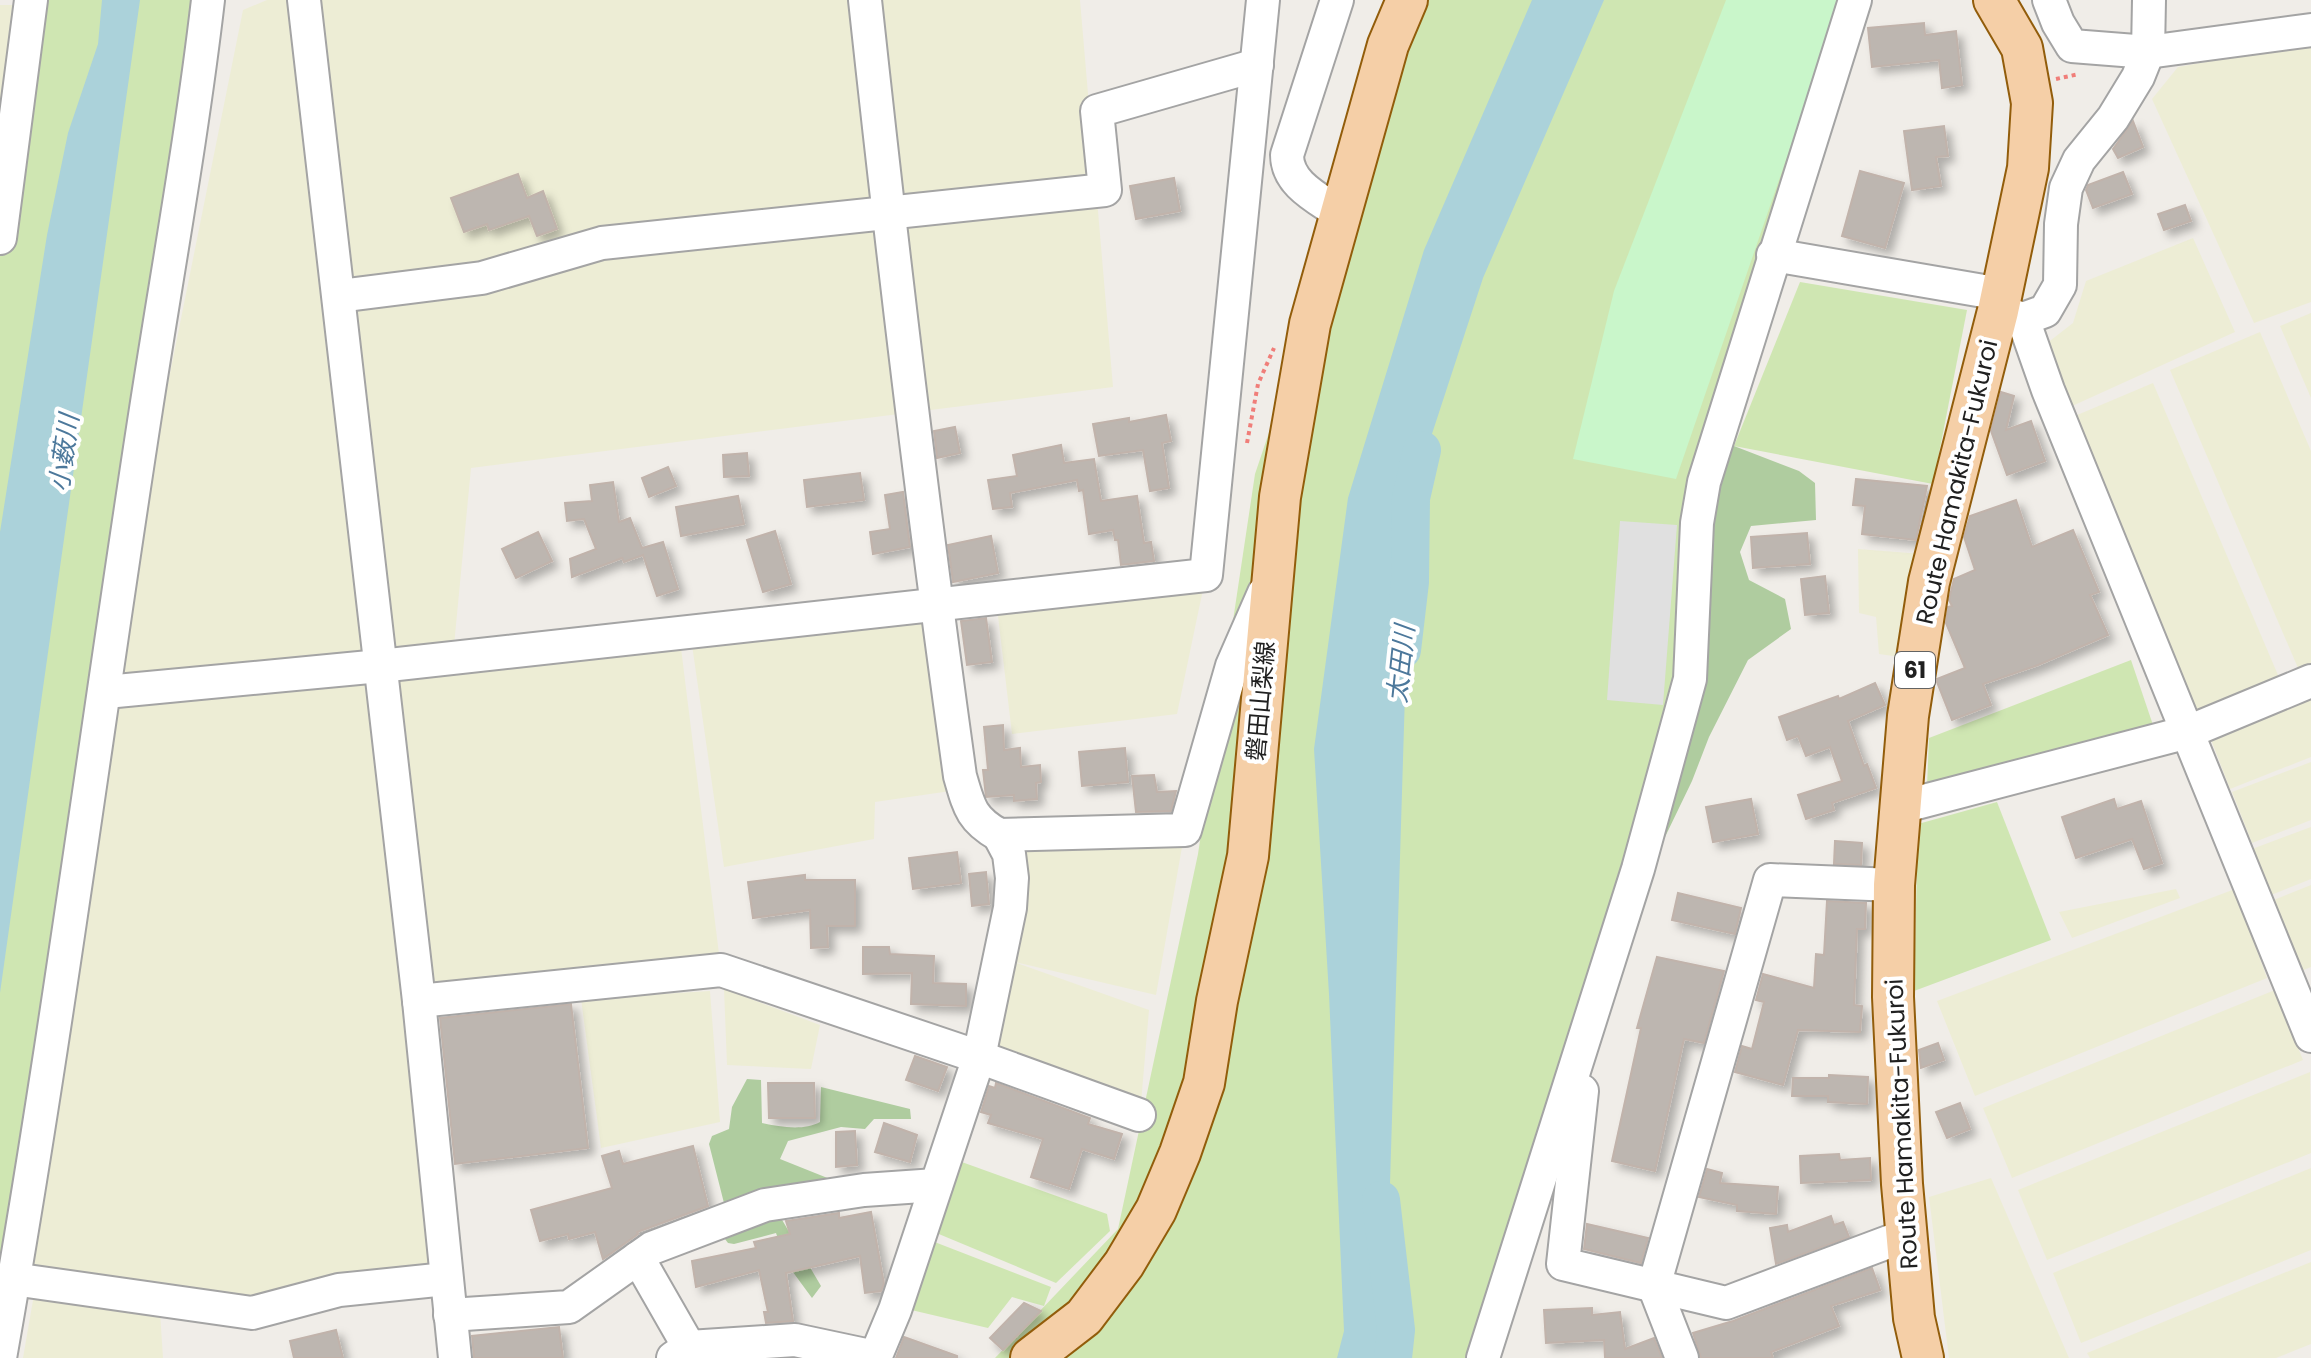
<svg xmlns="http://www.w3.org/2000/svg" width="2311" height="1358" viewBox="0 0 2311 1358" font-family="Poppins,'Noto Sans JP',sans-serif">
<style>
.farmland{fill:#ededd5}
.grass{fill:#cfe6b2}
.forest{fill:#afcc9f}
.park{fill:#c9f6ca}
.parking{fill:#e0e0e0}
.water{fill:#abd2da}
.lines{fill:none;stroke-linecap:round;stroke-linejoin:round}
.river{stroke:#abd2da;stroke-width:38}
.building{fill:#bdb6b0;stroke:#c1b3ab;stroke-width:2;filter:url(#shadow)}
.minor-casing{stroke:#a4a4a4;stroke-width:36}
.major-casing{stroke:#925d0b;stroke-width:44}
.path{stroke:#f07e79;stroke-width:4;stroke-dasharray:4 4;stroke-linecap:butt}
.minor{stroke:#fff;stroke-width:32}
.major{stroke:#f5cfa7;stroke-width:40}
.labels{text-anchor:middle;stroke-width:8;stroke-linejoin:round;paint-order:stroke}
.shield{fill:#fff;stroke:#636363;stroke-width:2}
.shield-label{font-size:22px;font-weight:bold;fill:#202020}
.street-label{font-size:24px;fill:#202020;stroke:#fff}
.water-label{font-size:26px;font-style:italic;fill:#4c789b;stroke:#fff}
</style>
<defs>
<filter id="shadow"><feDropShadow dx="6" dy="6" stdDeviation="4" flood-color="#0004"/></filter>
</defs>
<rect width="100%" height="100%" fill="#f0ede8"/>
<g class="farmland">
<path d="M267 0H1080L1113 387 471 468 453 656 679 632 721 970 417 990 445 1264 160 1312 163 1358H23L36 1283 13 1279 106 692 243 10Z"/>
<path d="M0 5H15L0 120Z"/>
<path d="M2311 43V302L2254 323 2152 99 2178 67Z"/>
<path d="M2193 238 2235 332 2070 407 2046 344 2073 323 2086 281Z"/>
<path d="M2311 313V398L2280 326Z"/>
<path d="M2260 332 2311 451V663L2298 668 2170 370Z"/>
<path d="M2153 383 2281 682 2191 720 2063 421Z"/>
<path d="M1858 549 1922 554 1900 657 1879 654 1876 617 1859 613Z"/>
<path d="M1206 575 1177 714 1012 734 997 608Z"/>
<path d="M936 604 964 789 875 802 874 839 724 867 690 631Z"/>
<path d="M2311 698V757L2230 789 2210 737Z"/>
<path d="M2311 762V820L2252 843 2232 792Z"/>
<path d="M2311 827V879L2271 895 2252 849Z"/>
<path d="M1185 830 1156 995 1011 961 1149 1010 1141 1103 979 1057 1011 835Z"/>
<path d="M2311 885V967L2293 974 2264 904Z"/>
<path d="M2176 889 2180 898 2072 938 2059 912Z"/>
<path d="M2235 889 2267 978 1975 1096 1937 1001Z"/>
<path d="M724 989 820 1025 811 1069 727 1065Z"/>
<path d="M2275 990 2303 1060 2012 1178 1983 1108Z"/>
<path d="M710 991 720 1122 601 1148 581 999Z"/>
<path d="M2310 1072 2311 1153 2047 1260 2018 1190Z"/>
<path d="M2311 1168V1250L2081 1343 2053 1273Z"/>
<path d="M1991 1178 2069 1358H1949L1929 1197Z"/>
<path d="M2311 1262V1344L2276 1358H2090L2087 1353Z"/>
</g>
<g class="grass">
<path d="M29 0H207L0 1358V237Z"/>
<path d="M1418 0H1867L1704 482 1686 694 1470 1358H995L1118 1229 1198 854 1255 474 1342 215Z"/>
<path d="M1800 282 1967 310 1933 484 1734 446Z"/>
<path d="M2131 660 2154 728 1927 786 1929 738Z"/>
<path d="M1997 802 2051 940 1914 991 1918 824Z"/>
<path d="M959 1161 1107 1214 1110 1231 1056 1283 934 1232Z"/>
<path d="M932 1241 1051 1287 1044 1306 1012 1297 988 1328 907 1309Z"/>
</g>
<g class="forest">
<path d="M1734 446 1799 471 1815 483 1816 520 1751 526 1740 552 1749 580 1785 599 1791 629 1748 660 1709 737 1692 781 1665 837 1653 840 1710 463Z"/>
<path d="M747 1079 761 1080 762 1123C781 1127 803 1131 820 1122L821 1087 910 1109 911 1119H874L865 1129 841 1127 788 1141 780 1159 830 1179 853 1198 778 1213 821 1286 812 1298 787 1264 776 1233 734 1244 728 1243 722 1235 725 1207 709 1144 712 1136 729 1129 732 1107Z"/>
</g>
<path class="park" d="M1726 0H1841L1676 479 1573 459 1614 291Z"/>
<path class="parking" d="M1620 521 1677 525 1663 705 1607 700Z"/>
<g class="water">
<path d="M102 0H140L0 993V532L47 235 68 133 98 44Z"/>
<path d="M1532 0H1604L1483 278 1411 498 1388 1249V1358H1337L1344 1331 1329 994 1314 749 1348 498 1424 250Z"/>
</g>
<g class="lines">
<g class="river">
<path d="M1402 650 1410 582 1411 498 1422 450"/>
<path d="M1381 1200 1396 1330 1393 1358"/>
</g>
</g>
<g class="building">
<path d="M1924 23 1925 35 1956 31 1962 85 1942 88 1939 60 1872 67 1868 28Z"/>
<path d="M2133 121 2143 147 2118 158 2113 149Z"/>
<path d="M1944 126 1948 156 1936 157 1941 186 1912 190 1904 131Z"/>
<path d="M1860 171 1904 183 1885 248 1842 236Z"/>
<path d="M2123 172 2132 194 2093 208 2086 190 2088 185Z"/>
<path d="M518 174 527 198 543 191 557 229 537 236 529 216 489 230 487 224 464 232 451 198Z"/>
<path d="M1174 178 1180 211 1136 219 1130 186Z"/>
<path d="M2185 205 2191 221 2164 230 2158 214Z"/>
<path d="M2001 392 2014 396 2006 430 2031 421 2045 461 2007 475 1991 431Z"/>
<path d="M1166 415 1171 441 1162 443 1169 488 1150 491 1143 450 1099 456 1093 424 1129 418V422Z"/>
<path d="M955 427 960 453 937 458 934 431Z"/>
<path d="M1061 445 1064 463 1094 459 1101 501 1137 496 1144 543 1151 542 1154 561 1121 565 1118 540H1115L1113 530 1089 534 1083 490 1079 491 1077 480 1010 493 1012 507 993 509 988 480 1017 476 1013 455Z"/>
<path d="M747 453 749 476 724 477 723 455Z"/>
<path d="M668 467 676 486 649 497 642 478Z"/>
<path d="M860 473 864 500 807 507 804 480Z"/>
<path d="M1856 479 1927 486 1916 540 1862 534 1865 506 1853 505Z"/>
<path d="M613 482 619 522 630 518 642 548 663 542 678 589 657 596 643 555 624 562 622 558 572 577 570 559 596 549 584 519 567 521 565 503 592 501 590 485Z"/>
<path d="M903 492 910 547 873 554 870 532 890 529 885 495Z"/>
<path d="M738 496 744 524 681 536 676 507Z"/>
<path d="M2016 500 2032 547 2073 530 2099 592 2090 595 2108 635 2038 665 1983 684 1991 705 1952 720 1937 682V679L1965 668 1946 623 1948 607 1952 606 1949 600 1954 579 1975 570 1964 537 1970 516Z"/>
<path d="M775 531 791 584 763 592 747 540Z"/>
<path d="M538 532 552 561 516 578 502 549Z"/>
<path d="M1807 533 1810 564 1753 568 1751 537Z"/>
<path d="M991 536 998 573 953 582 948 545Z"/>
<path d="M1825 576 1829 613 1805 615 1801 579Z"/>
<path d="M986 618 992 662 967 665 961 621Z"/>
<path d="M1875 683 1885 705 1848 721 1864 766 1867 764 1876 788 1832 803 1834 810 1806 819 1798 795 1842 781 1830 747 1806 756 1798 736 1787 740 1779 717 1838 696 1839 699Z"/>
<path d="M1003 725 1004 750 1020 748 1021 767 1040 765 1041 782 1036 783 1037 799 1014 801V795L986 797 983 770H988L984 727Z"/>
<path d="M1125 748 1128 782 1082 786 1079 752Z"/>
<path d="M1154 775 1157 792 1176 791 1171 811 1136 812 1132 776Z"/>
<path d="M1751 799 1758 834 1713 842 1706 807Z"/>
<path d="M2114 799 2117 809 2141 801 2162 863 2144 869 2132 839 2076 858 2062 817Z"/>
<path d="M1835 841 1862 843 1861 865 1834 864Z"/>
<path d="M957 852 961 883 913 889 909 858Z"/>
<path d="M986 872 989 904 972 906 969 874Z"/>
<path d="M805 875V880H855V926H827L828 947 811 948 810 910 753 918 748 882Z"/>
<path d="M1678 893 1741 908 1735 934 1672 920Z"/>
<path d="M1827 901 1866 903 1865 929H1857L1854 1005 1862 1006 1860 1032 1798 1030 1783 1085 1735 1072 1742 1046 1752 1049 1764 1002 1756 1000 1763 974 1814 988 1816 954 1824 955Z"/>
<path d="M863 947H889L890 954 934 956 933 983 966 984V1006L911 1004 912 973 863 974Z"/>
<path d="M1657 957 1724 971 1704 1043 1684 1039 1655 1171 1612 1161 1641 1028H1637Z"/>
<path d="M571 1004 588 1148 455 1164 440 1018Z"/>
<path d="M1938 1043 1944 1060 1921 1068 1919 1050Z"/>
<path d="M915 1056 947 1067 938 1091 906 1080Z"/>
<path d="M1829 1075 1868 1077 1867 1104 1828 1102V1096H1792L1793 1078H1829Z"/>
<path d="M768 1083H814L815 1118H769Z"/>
<path d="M996 1083 1090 1118 1088 1124 1122 1134 1114 1159 1082 1149 1069 1189 1031 1177 1043 1139 988 1123 991 1115 981 1112 989 1086 995 1088Z"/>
<path d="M1960 1103 1970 1129 1947 1138 1936 1112Z"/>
<path d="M884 1123 917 1135 910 1162 875 1152Z"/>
<path d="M855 1131 857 1165 836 1167V1132Z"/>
<path d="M693 1146 708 1206 637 1232 638 1234 603 1259 595 1232 569 1239 568 1234 540 1241 531 1210 612 1188 602 1156 619 1151 623 1164Z"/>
<path d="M1839 1154 1840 1160 1870 1158 1871 1180 1801 1183 1800 1156Z"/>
<path d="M1707 1169 1722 1173 1720 1183 1778 1187 1776 1214 1737 1211V1205L1699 1197Z"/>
<path d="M871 1212 884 1284 881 1291 865 1293 860 1256 786 1273 793 1321 766 1323 764 1312H768L759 1270 696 1287 692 1261 756 1248 754 1242 790 1234 786 1221 839 1213V1218Z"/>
<path d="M1831 1216 1834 1225 1843 1222 1849 1237 1776 1264 1770 1228 1787 1225 1788 1232Z"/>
<path d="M1587 1224 1648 1238 1641 1263 1584 1249Z"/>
<path d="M1872 1268 1880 1290 1831 1306 1839 1326 1771 1352 1773 1358H1701L1693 1333 1733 1321Z"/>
<path d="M1024 1303 1041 1311 1003 1350 990 1338Z"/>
<path d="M1592 1308V1315L1620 1312 1625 1349 1654 1338 1662 1358H1605L1604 1340 1546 1343 1544 1310Z"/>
<path d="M559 1327 563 1358H474L472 1336Z"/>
<path d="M336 1330 343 1358H294L290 1341Z"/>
<path d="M904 1337 957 1356V1358H896Z"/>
</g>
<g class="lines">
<g class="minor-casing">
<g id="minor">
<path d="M304 0 419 1001 455 1358"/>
<path d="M865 0C893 259 924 518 960 776 969 807 971 819 999 835L1185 830 1232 666 1264 593"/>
<path d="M1337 0 1287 155C1287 185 1320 199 1342 215"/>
<path d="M2049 0 2058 23 2072 46 2148 52 2311 30"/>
<path d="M0 238 31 0"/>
<path d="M1773 255 2001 294"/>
<path d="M339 296 482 278 602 243 1105 190 1097 111 1257 65"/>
<path d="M2005 313 2023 319 2045 311 2060 285 2061 224 2066 188 2079 160 2113 118 2138 77 2148 52 2149 0"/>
<path d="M2023 319 2048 390 2311 1036"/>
<path d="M106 692 380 666 1206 575 1263 0"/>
<path d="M1901 807 2188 732 2311 681"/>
<path d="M419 1001 721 970 979 1057 1139 1115"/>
<path d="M1582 1091 1563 1264 1726 1303 1907 1235"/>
<path d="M638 1258 689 1347"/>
<path d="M13 1279 252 1313 339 1290 446 1279"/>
<path d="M450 1315 569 1307 652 1248 765 1205 864 1190 936 1185"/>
<path d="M0 1358C56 1043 97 725 146 409 167 273 192 137 208 0"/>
<path d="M673 1358 689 1347 795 1340 875 1357"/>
<path d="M875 1358 895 1310 979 1057 1010 908 1012 878 1009 854 999 835"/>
<path d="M1483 1358 1638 869 1690 679 1697 523 1704 482 1855 0"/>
<path d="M1682 1358 1654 1286 1770 880 1894 885"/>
</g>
</g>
<g class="major-casing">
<g id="major">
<path d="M1031 1358 1084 1317 1124 1264 1156 1210 1180 1153 1204 1083 1217 1001 1248 856 1280 497 1310 324 1388 45 1407 0"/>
<path d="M1923 1358 1914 1318 1902 1184 1893 997 1894 885 1908 716 1929 582 1998 311 2028 168 2032 103 2022 48 1994 0"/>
</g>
</g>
<g class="path">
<path d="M2056 79 2079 74"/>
<path d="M1247 443 1258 384 1274 348"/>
</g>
<use href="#minor" class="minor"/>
<use href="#major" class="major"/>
</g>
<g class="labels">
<rect class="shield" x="1895" y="652" width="40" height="36" rx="6"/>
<g class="shield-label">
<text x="1915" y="678">61</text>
</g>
<g class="street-label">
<text transform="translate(1957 482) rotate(-77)" y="8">Route Hamakita-Fukuroi</text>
<text transform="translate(1261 701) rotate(-85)" y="8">磐田山梨線</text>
<text transform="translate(1902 1124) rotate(-93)" y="8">Route Hamakita-Fukuroi</text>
</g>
<g class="water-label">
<text transform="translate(64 453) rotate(-82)" y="9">小薮川</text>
<text transform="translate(1401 664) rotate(-84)" y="9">太田川</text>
</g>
</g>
</svg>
